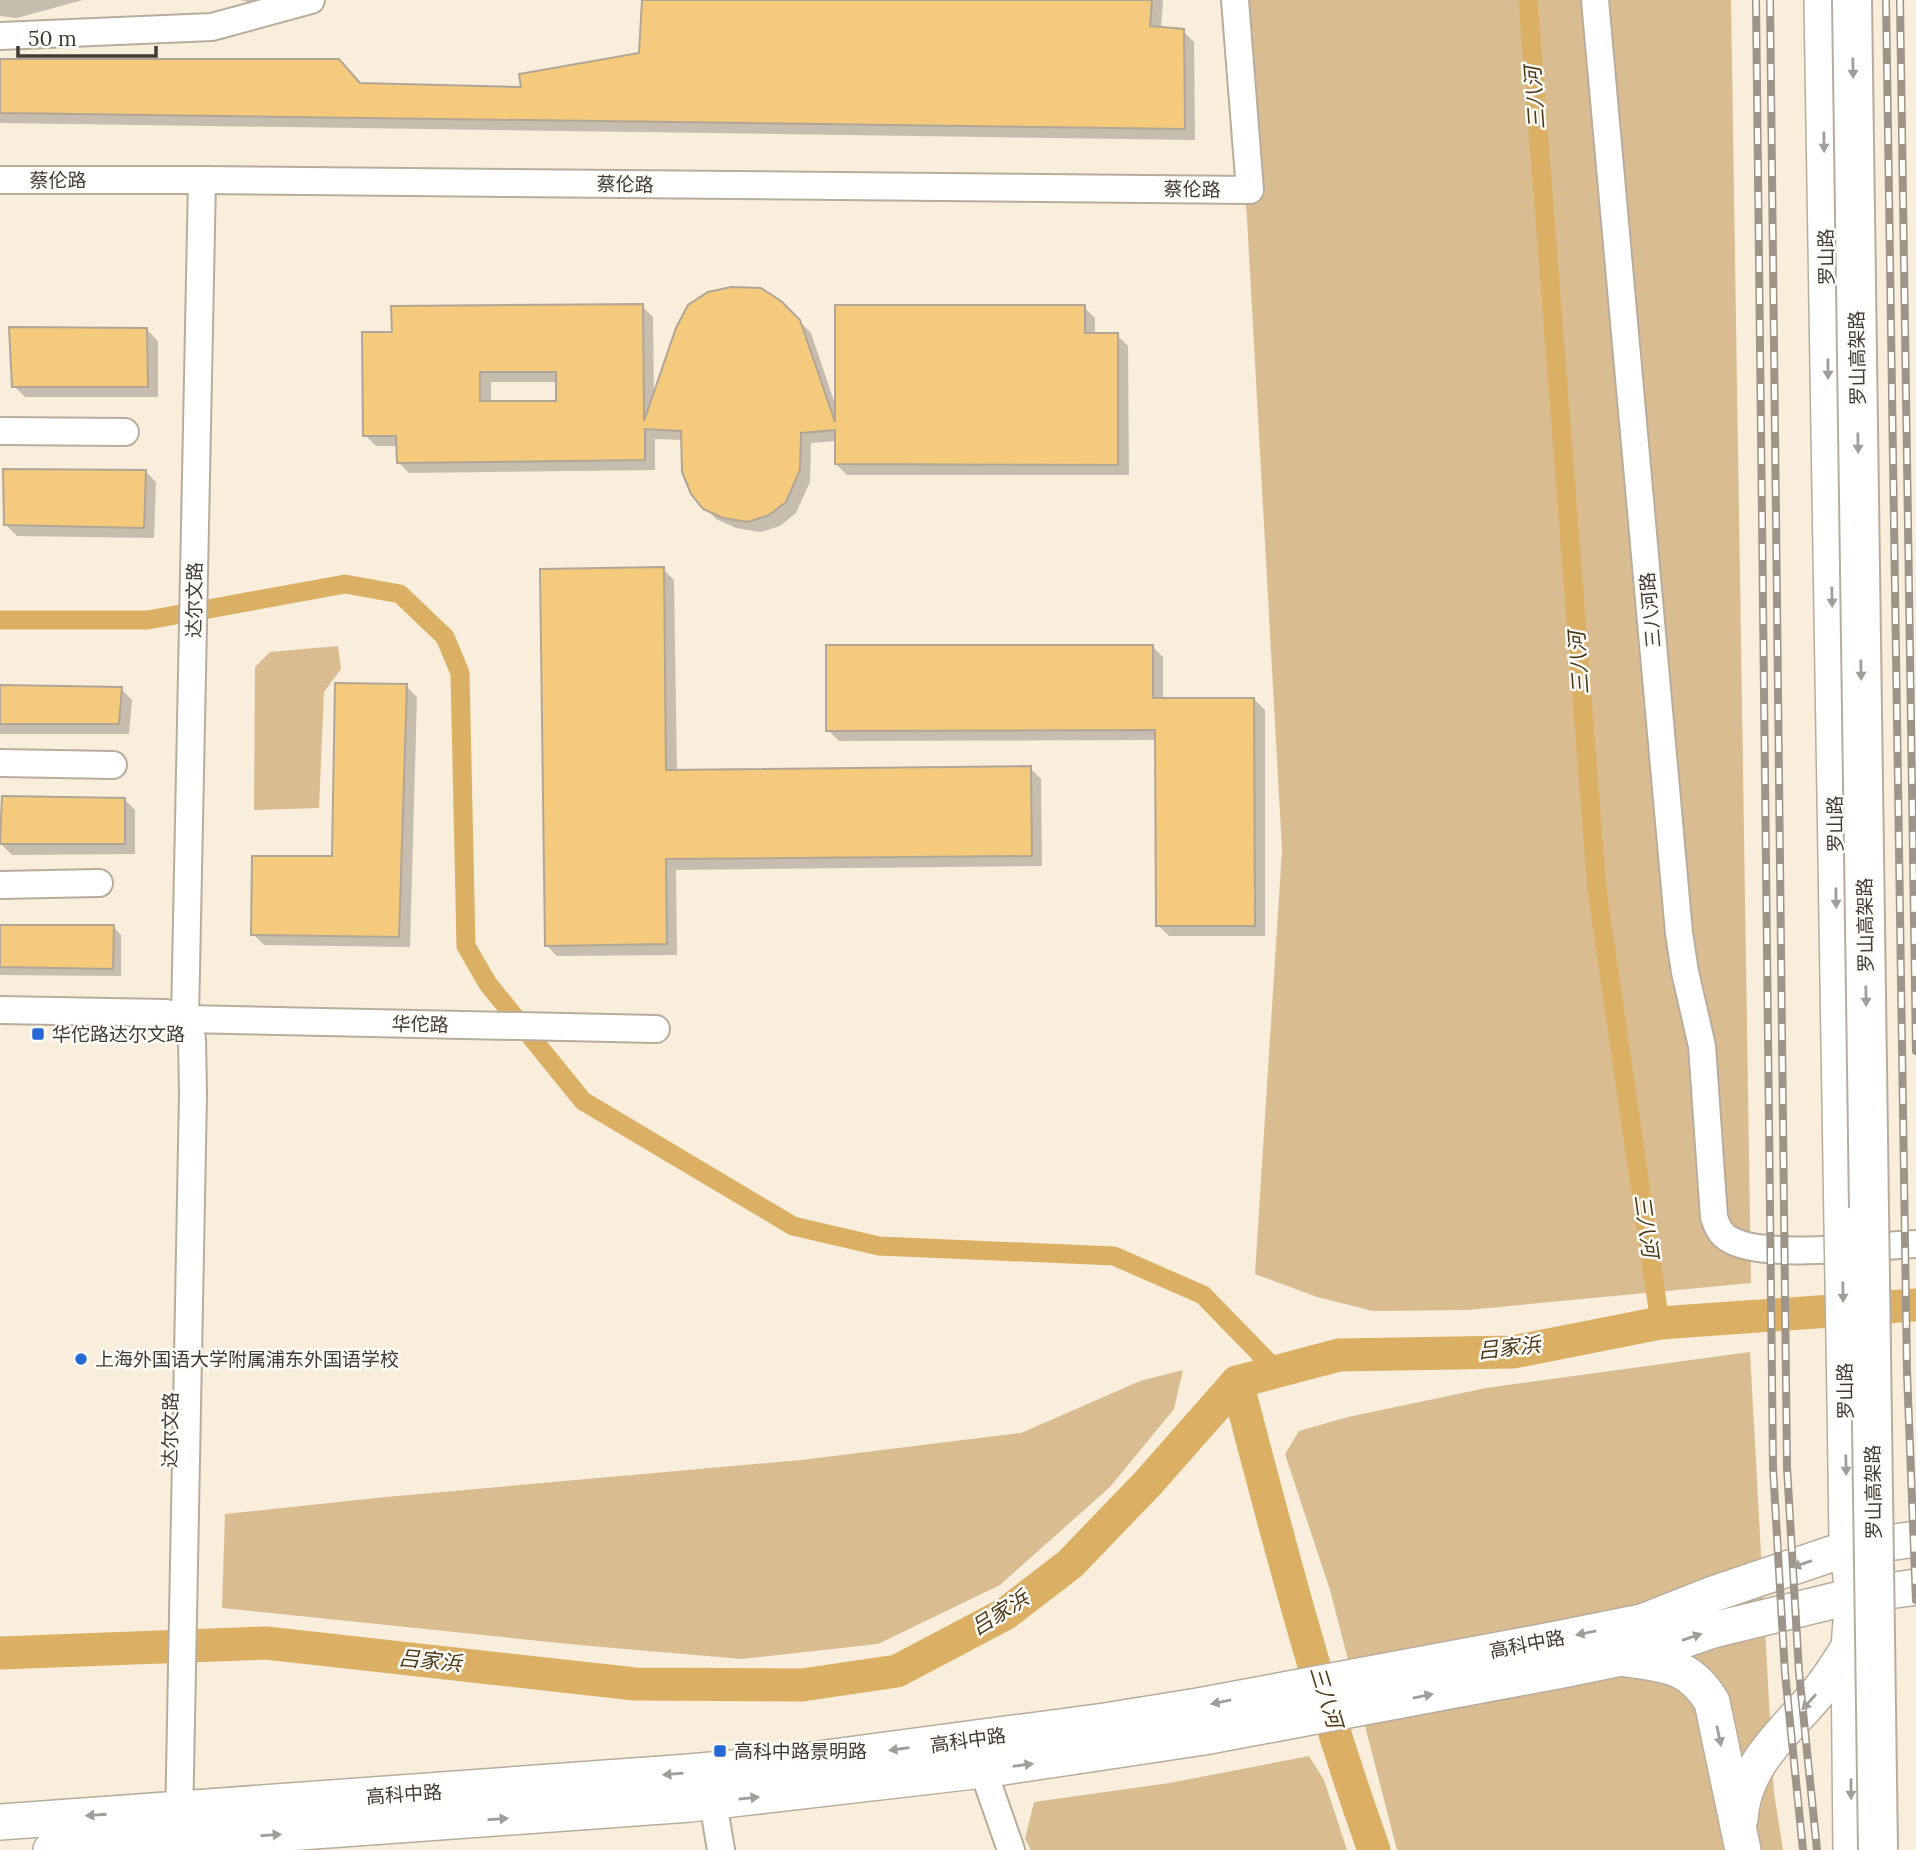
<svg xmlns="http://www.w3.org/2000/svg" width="1916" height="1850" viewBox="0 0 1916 1850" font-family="Lora,'Noto Sans SC',serif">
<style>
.green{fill:#d9bd91}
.shadow{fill:#0003;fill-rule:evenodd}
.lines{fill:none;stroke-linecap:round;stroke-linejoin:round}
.canal{stroke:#dcb064;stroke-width:19}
.river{stroke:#dcb064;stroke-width:33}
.building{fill:#f6ca7d;stroke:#b0a695;stroke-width:2;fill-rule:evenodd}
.minor-casing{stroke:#b8ad9c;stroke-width:30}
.major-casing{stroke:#b8ad9c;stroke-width:38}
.minor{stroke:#fff;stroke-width:26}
.major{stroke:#fff;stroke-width:35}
.rail-casing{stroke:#9d9589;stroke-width:8}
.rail{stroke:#fefcf8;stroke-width:5;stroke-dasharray:16;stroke-linecap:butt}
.major-bridge-casing{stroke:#b8ad9c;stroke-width:38;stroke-linecap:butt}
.highway-bridge-casing{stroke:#b8ad9c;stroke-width:42;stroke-linecap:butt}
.major-bridge{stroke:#fff;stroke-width:35}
.highway-bridge{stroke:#fff;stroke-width:38}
.oneway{fill:#a09e9a}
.poi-dot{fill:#2668d5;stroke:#fefcf8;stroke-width:2.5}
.labels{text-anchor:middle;stroke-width:5;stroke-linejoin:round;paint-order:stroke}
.street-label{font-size:19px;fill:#403c35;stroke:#fefcf8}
.poi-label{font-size:19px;fill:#403c35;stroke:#fefcf8;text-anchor:start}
.water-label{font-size:21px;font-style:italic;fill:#4b3918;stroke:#fefcf8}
</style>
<rect width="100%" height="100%" fill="#f9eddb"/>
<g class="green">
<path d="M1227 0H1731L1751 1283 1467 1310 1373 1311 1317 1297 1255 1274 1282 850 1247 218Z"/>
<path d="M338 646 341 669 324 692 319 808 254 810 255 667 270 652Z"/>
<path d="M1750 1352 1774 1793 1783 1850H1397L1330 1590 1285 1454 1299 1431 1348 1417 1486 1388Z"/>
<path d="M1183 1370 1174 1409 1110 1487 1000 1585 878 1644 742 1659 579 1645 222 1608 225 1514 386 1497 801 1460 1021 1433 1140 1381Z"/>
<path d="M1309 1756 1324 1780 1347 1850H1031L1025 1839 1034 1802 1169 1783Z"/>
</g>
<g class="shadow">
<path d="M0 0H83L17 18 0 16Z"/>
<path d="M241 0H292L265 7Z"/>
<path d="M643 0H1163L1161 29 1183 31 1194 42 1195 140 0 123V61L361 85 524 88 641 55Z"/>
<path d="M780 302 811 333 836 407 1084 307 1095 318V335H1117L1128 346 1129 475H847L836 464V441L811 443 810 482 796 513 780 526 760 532 736 528 716 519 705 507 683 440 655 439V470L409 473 398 462V446H376L365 435 394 334 642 306 653 317 654 396ZM491 382H558V403H491Z"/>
<path d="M147 330 158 341V397H25L14 386Z"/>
<path d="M145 471 156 482 154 538 17 536 6 525Z"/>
<path d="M663 569 674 580 677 771 1030 768 1041 779 1042 866 676 870 677 955 557 956 546 945Z"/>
<path d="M1152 646 1163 657V700L1254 699 1265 710V936H1169L1158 925 1157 740 839 741 828 730Z"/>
<path d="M406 686 417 697 410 947 264 945 253 934 333 858Z"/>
<path d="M0 687 121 689 132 700 129 734H0Z"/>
<path d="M124 799 135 810V854L12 855 1 844Z"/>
<path d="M0 926 113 927 121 935V976L0 975Z"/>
</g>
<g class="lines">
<g class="canal">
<path d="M1528 0 1597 890 1660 1323"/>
<path d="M0 620H148L345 584 400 594 445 637 460 673 466 946 488 984 583 1101 793 1226 879 1246 1114 1256 1203 1295 1277 1371"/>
</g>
<g class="river">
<path d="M1237 1382C1278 1539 1319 1697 1374 1850"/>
<path d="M0 1653 266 1643 635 1684 802 1685 897 1671 1005 1614 1070 1564 1148 1483 1237 1382 1339 1355 1513 1352 1660 1323 1916 1305"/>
</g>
</g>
<g class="building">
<path d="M642 0H1152L1150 26 1184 29 1185 129 0 113V59H339L360 83 521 87 519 74 639 53Z"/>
<path d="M731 287 761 288 781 301 800 320 835 422V305H1085V333H1118V465L835 464V430L801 433 800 470 786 502 769 515 748 522 723 518 703 509 691 494 682 472 681 431 645 429V460L397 463 396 436H363L362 332H392L391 306 643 304 644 421 676 328 688 305 708 292ZM480 372H556V401H480Z"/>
<path d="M9 327 147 328 148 387H12Z"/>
<path d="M3 469 146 470 144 528 4 525Z"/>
<path d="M664 567 666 770 1031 766 1032 856 666 859 667 944 545 946 540 569Z"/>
<path d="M826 645H1153V698H1254L1255 926H1156L1155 730 826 731Z"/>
<path d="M335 683 407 684 399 937 251 935 252 856H332Z"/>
<path d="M0 685 122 687 119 724H0Z"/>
<path d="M2 796 125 798V844H0Z"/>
<path d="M0 925H114L113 969 0 967Z"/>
</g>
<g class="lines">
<g class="minor-casing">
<g id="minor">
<path d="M1595 0 1679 933 1685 972 1702 1046 1714 1217C1717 1226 1720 1234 1729 1239 1762 1260 1873 1246 1916 1244"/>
<path d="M0 36 212 27 311 0"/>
<path d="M0 180H202L1250 190 1235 0"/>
<path d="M0 431 125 432"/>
<path d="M0 763 113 765"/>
<path d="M0 885 99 883"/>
<path d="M0 1010 166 1013 185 1019 656 1029"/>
<path d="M983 1770 1011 1850"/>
<path d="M713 1802 721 1850"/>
<path d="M179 1825 193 1094 192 1038 185 1019 202 180"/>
</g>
</g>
<g class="major-casing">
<g id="major">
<path d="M1822 0 1842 1224"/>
<path d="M1845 1397 1847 1540 1853 1596 1849 1647 1851 1850"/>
<path d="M1627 1659C1667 1665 1690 1665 1712 1702L1743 1850"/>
<path d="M1740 1819C1743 1766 1783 1734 1815 1696 1828 1681 1838 1665 1849 1647"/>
<path d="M0 1822 689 1772 788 1763 1105 1721 1198 1706 1552 1640 1642 1622 1713 1594 1849 1548 1916 1539"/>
<path d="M51 1850 690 1804 983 1770 1204 1737 1557 1671 1646 1653 1713 1630 1853 1596 1916 1587"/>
</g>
</g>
<use href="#minor" class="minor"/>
<use href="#major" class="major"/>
<g class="rail-casing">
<g id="rail">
<path d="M1756 0 1773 1468 1785 1673 1803 1850"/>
<path d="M1770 0 1787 1467 1799 1672 1817 1850"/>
<path d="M1886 0 1907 1372 1916 1600"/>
<path d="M1900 0 1916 1051"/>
</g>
</g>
<use href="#rail" class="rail"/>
<g class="major-bridge-casing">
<path id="major-bridge" d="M1842 1224 1845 1397"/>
</g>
<g class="highway-bridge-casing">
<path id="highway-bridge" d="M1852 0 1878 1850"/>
</g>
<use href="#major-bridge" class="major-bridge"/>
<use href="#highway-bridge" class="highway-bridge"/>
</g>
<defs><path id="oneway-solid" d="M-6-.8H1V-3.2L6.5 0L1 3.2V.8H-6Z" transform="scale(1.75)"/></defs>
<g class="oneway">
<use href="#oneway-solid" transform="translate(1853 68) rotate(89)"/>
<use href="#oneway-solid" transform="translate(1824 142) rotate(89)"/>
<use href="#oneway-solid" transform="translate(1828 369) rotate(89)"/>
<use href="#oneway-solid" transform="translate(1858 443) rotate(89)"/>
<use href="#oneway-solid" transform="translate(1832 597) rotate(89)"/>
<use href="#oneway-solid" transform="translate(1861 670) rotate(89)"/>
<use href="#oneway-solid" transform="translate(1836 898) rotate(89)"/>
<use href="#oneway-solid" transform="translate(1866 996) rotate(89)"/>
<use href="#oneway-solid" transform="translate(1843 1292) rotate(89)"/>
<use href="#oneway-solid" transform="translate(1846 1465) rotate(89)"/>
<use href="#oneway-solid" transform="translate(1802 1564) rotate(161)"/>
<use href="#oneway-solid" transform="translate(1586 1633) rotate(169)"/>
<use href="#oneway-solid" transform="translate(1692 1637) rotate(-19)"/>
<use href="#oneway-solid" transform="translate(1423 1696) rotate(-11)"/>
<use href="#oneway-solid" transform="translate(1221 1702) rotate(169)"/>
<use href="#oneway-solid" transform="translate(1809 1702) rotate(132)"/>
<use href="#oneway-solid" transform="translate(1719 1736) rotate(78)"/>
<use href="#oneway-solid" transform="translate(899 1749) rotate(172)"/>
<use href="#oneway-solid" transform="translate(1023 1765) rotate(-8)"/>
<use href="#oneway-solid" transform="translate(673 1774) rotate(175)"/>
<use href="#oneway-solid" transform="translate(1851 1789) rotate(90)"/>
<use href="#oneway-solid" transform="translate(749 1798) rotate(-6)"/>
<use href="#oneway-solid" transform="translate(96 1815) rotate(176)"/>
<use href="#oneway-solid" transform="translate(498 1819) rotate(-4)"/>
<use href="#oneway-solid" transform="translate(271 1835) rotate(-4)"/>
</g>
<g class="poi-dot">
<rect x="31" y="1027" width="14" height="14" rx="3.5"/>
<circle cx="81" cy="1359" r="7"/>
<rect x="713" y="1744" width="14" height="14" rx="3.5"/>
</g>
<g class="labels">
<g class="street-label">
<text x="58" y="187">蔡伦路</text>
<text transform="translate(625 184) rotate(1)" y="7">蔡伦路</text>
<text transform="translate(1192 189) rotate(1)" y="7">蔡伦路</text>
<text transform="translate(1826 257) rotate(-91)" y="7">罗山路</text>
<text transform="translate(1857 358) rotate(-91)" y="7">罗山高架路</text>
<text transform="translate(194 600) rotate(-89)" y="7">达尔文路</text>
<text transform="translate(1650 610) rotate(-95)" y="7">三八河路</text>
<text transform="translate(1835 824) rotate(-91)" y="7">罗山路</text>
<text transform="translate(1865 925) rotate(-91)" y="7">罗山高架路</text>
<text transform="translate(420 1024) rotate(1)" y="7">华佗路</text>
<text transform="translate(1845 1391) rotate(-91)" y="7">罗山路</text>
<text transform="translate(170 1430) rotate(-89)" y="7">达尔文路</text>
<text transform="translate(1873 1492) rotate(-91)" y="7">罗山高架路</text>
<text transform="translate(1527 1644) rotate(-11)" y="7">高科中路</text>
<text transform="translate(968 1740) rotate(-8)" y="7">高科中路</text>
<text transform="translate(404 1794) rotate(-4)" y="7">高科中路</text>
</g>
<g class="poi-label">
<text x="52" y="1041">华佗路达尔文路</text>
<text x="95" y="1366">上海外国语大学附属浦东外国语学校</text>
<text x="734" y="1758">高科中路景明路</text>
</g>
<g class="water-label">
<text transform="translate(1535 98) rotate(-94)" y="7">三八河</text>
<text transform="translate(1579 663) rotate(-94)" y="7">三八河</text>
<text transform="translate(1646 1226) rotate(82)" y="7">三八河</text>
<text transform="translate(1509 1348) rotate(-6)" y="7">吕家浜</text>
<text transform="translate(1000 1613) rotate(-32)" y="7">吕家浜</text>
<text transform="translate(430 1661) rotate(6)" y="7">吕家浜</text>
<text transform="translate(1326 1697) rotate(73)" y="7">三八河</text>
</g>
</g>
<path d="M18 46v10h138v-10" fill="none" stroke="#403c35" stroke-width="3.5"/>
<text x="28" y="46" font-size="21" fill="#403c35" stroke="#fefcf8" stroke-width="5" paint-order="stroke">50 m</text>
</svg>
